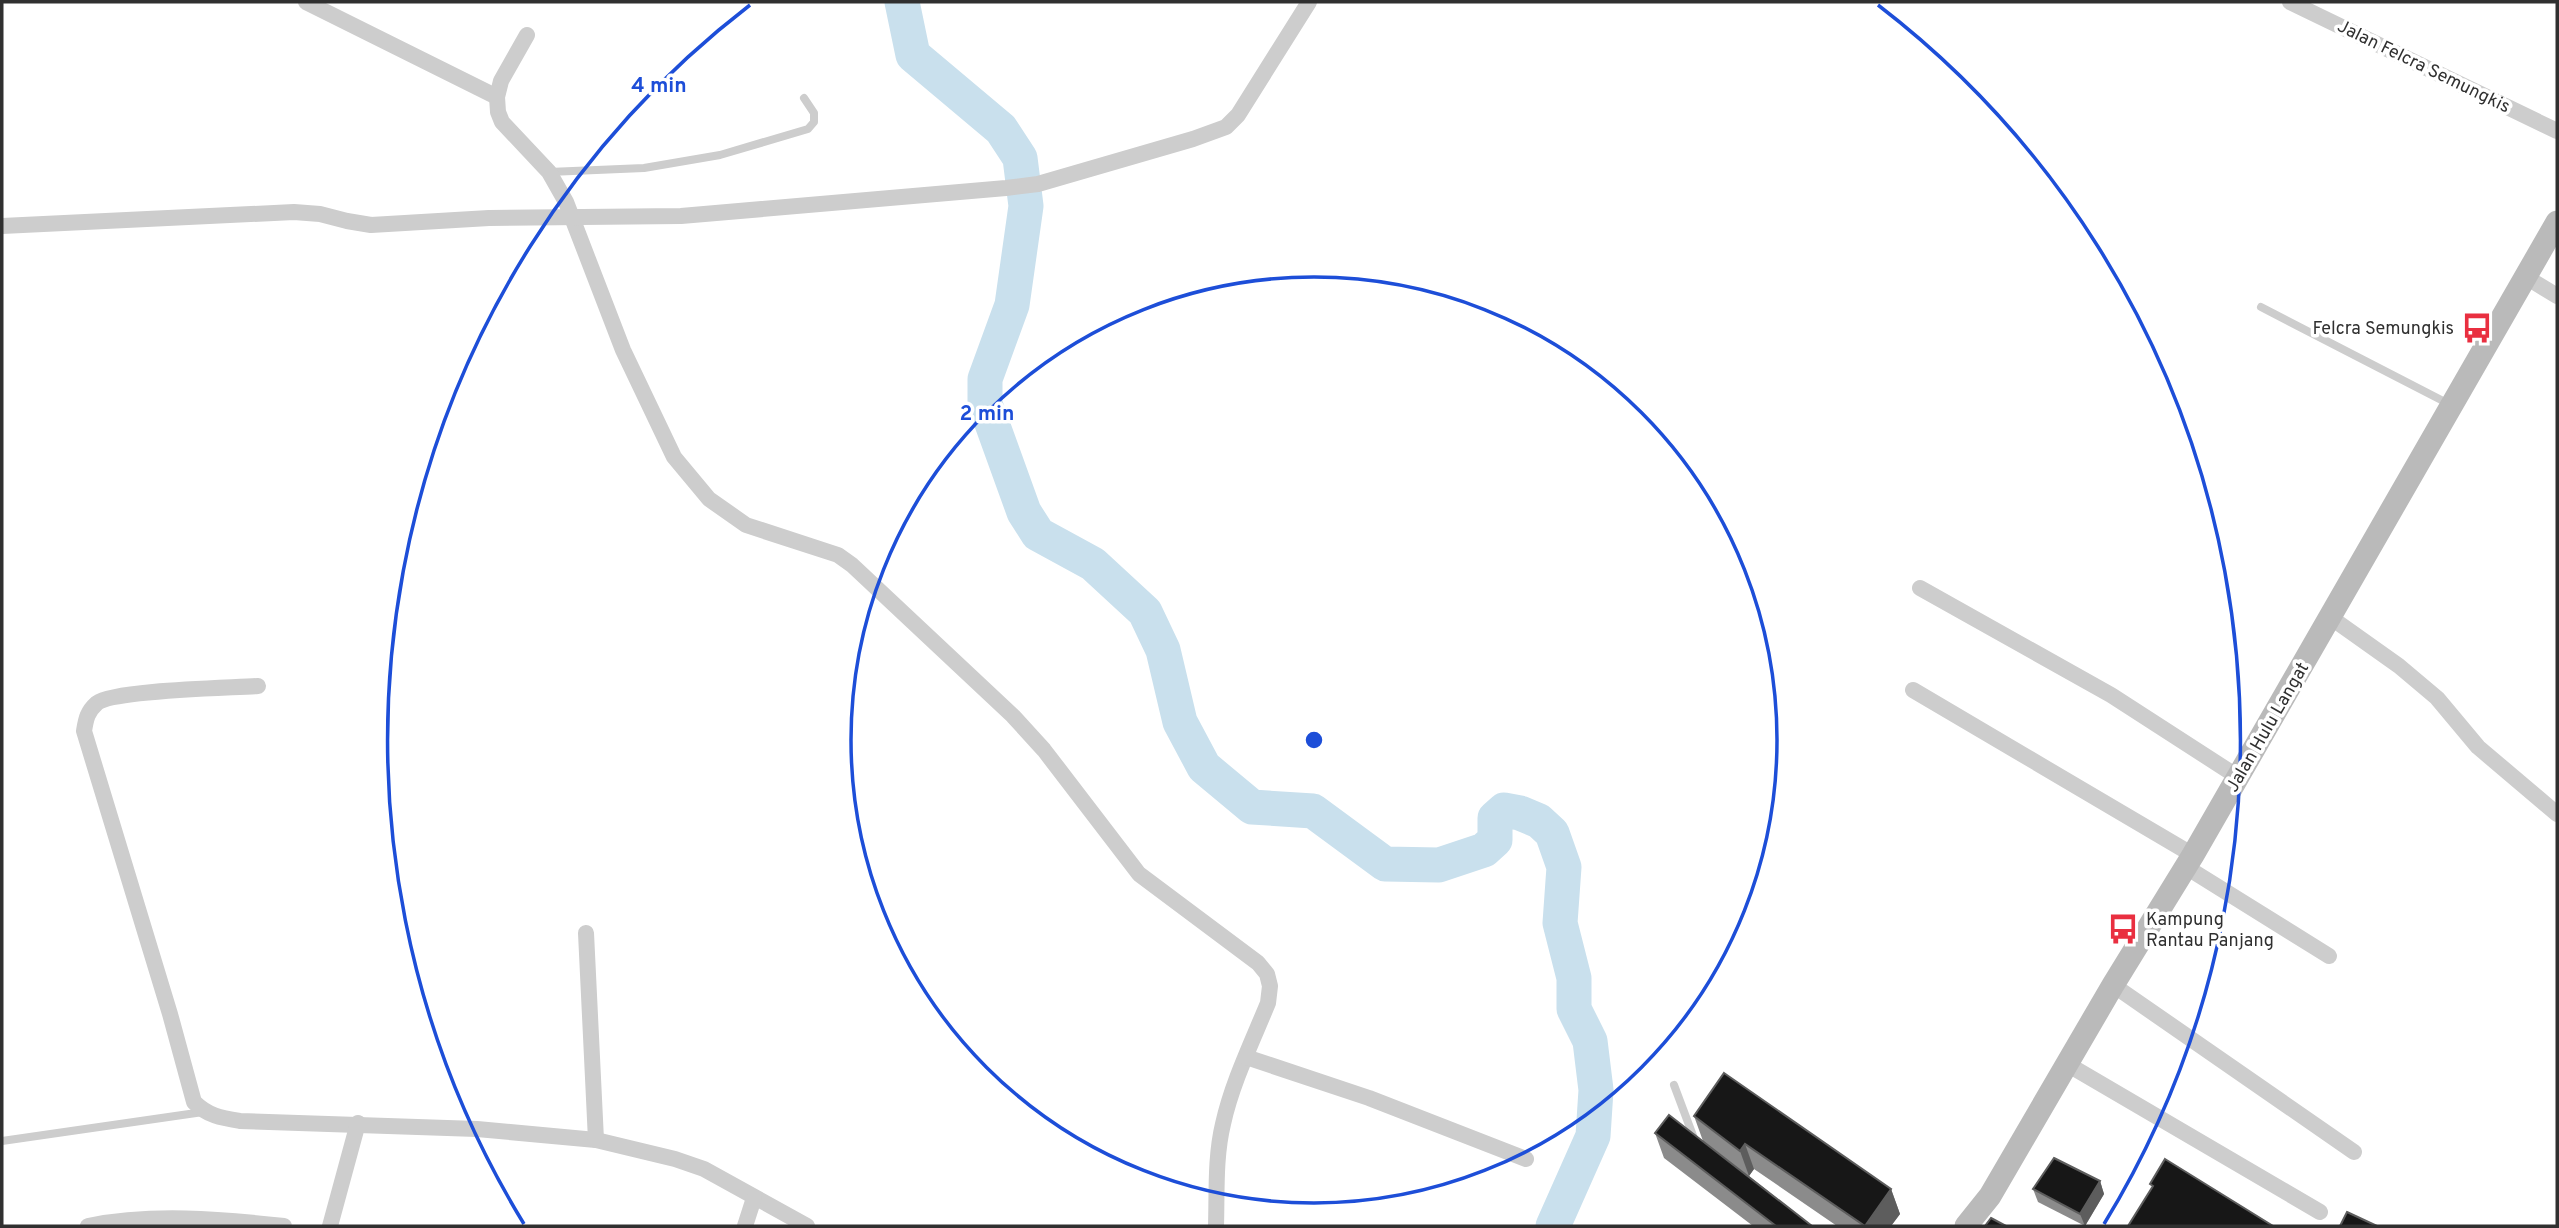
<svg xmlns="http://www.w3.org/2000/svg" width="2559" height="1228" viewBox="0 0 2559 1228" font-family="Overpass,sans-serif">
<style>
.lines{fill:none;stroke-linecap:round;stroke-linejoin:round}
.river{stroke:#c9e0ed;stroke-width:35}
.lane{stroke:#cdcdcd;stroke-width:8}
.street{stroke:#cdcdcd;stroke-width:16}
.secondary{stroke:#bababa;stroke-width:23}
.wall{fill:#8b8b8b}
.shaded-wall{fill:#5d5d5d}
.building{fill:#171717;stroke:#5d5d5d;stroke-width:2}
.ring{fill:none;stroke:#1d4ed8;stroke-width:3.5}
.labels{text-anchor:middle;stroke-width:7;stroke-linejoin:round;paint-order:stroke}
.street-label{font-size:18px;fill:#303030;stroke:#fff}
.poi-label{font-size:18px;fill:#303030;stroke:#fff;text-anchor:end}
.centre{fill:#1d4ed8;stroke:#fff;stroke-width:3.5}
.ring-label{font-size:21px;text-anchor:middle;font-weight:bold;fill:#1d4ed8;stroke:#fff;stroke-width:7;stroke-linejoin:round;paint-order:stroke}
</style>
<rect width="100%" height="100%" fill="#fff"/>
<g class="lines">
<path class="river" d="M902 2 913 55 1001 129 1020 158 1026 206 1012 305 985 379V404L1024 512 1038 534 1093 564 1145 612 1163 650 1180 722 1204 767 1252 807 1313 811 1385 864 1439 865 1484 850 1495 840V818L1504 810 1520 813 1539 821 1552 833 1564 867 1560 923 1574 978V1009L1590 1041 1596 1090 1593 1136 1553 1226"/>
<g class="lane">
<path d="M549 172 644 168 720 155 808 129 814 122V113L804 98"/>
<path d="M2261 307 2449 404"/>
<path d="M1674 1085 1695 1141"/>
<path d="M2 1141 203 1112"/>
</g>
<g class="street">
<path d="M306 2 497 97"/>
<path d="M2290 2 2557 131"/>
<path d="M527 35 501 81 497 97 498 112 502 122 549 172 566 202 623 350 674 457 709 499 746 525 838 555 852 565 1013 716 1044 750 1139 874 1258 963 1267 974 1270 986 1268 1003C1252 1042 1232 1083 1223 1124 1215 1157 1217 1193 1216 1226"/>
<path d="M2 226 294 212 320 214 347 221 371 225 489 218 681 216 1006 188 1038 184 1193 139 1226 127 1238 115 1309 2"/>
<path d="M2526 277 2557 296"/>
<path d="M1920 588 2111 695 2238 777"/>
<path d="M2330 617 2399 666 2437 698 2478 747 2557 814"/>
<path d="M258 686C230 688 114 690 97 703 87 712 86 719 84 731L170 1014 194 1102C208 1116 221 1118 240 1121L477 1129 596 1140 675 1159 704 1169 807 1226"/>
<path d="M1913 690 2193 855"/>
<path d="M2186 867 2329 956"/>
<path d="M586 933 596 1140"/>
<path d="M2113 985 2354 1152"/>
<path d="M1246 1057 1369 1098 1526 1159"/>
<path d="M2067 1064 2320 1212"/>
<path d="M88 1226C152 1213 220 1219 284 1226"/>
<path d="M330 1226 358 1123"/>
<path d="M745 1226 754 1198"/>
</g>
<path class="secondary" d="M1966 1226 1990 1196 2113 985 2193 855 2557 222"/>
</g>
<g class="wall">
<path d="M1694 1116 1891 1189 1900 1214 1891 1226H1837L1754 1169 1749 1176 1812 1226H1753L1664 1158 1655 1133 1703 1141Z"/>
<path d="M2100 1181 2104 1194 2085 1226 2038 1202 2033 1189Z"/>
</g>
<g class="shaded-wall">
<path d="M1745 1144 1754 1169 1749 1176 1740 1151Z"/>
<path d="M2100 1181 2104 1194 2085 1226 2080 1214Z"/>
<path d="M1891 1189 1900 1214 1891 1226H1865Z"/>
</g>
<g class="building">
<path d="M1724 1073 1891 1189 1865 1226 1745 1144 1740 1151 1694 1116Z"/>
<path d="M1669 1115 1812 1226H1776L1655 1133Z"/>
<path d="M2054 1158 2100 1181 2080 1214 2033 1189Z"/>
<path d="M2165 1159 2273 1226H2128L2153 1186 2150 1184Z"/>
<path d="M2347 1212 2377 1226H2340Z"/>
<path d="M1991 1218 2006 1226H1985Z"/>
</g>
<g class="ring">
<circle cx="1314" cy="740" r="463"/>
<path d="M524 1224A927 927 0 0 1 750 5M1878 5A927 927 0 0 1 2104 1224"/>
</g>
<defs>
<g id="bus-bare" transform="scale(2.415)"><path d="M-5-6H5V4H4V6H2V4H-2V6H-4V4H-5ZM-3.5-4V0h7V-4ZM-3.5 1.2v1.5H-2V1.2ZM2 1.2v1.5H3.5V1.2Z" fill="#e92f40" stroke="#fff" stroke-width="2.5" paint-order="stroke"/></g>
</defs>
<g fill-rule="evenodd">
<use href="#bus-bare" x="2477" y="328"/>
<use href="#bus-bare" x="2123" y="929"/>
</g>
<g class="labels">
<g class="street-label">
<text transform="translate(2424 66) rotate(26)" y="6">Jalan Felcra Semungkis</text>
<text transform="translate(2267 727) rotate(-60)" y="6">Jalan Hulu Langat</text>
</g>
<g class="poi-label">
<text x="2454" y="334">Felcra Semungkis</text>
<text x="2146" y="925" text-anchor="start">Kampung<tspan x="2146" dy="21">Rantau Panjang</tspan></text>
</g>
</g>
<circle cx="1314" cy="740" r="10" class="centre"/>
<g class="ring-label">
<text x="659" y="92">4 min</text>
<text x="987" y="420">2 min</text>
</g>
<rect width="2559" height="1228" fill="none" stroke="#303030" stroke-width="7"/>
</svg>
